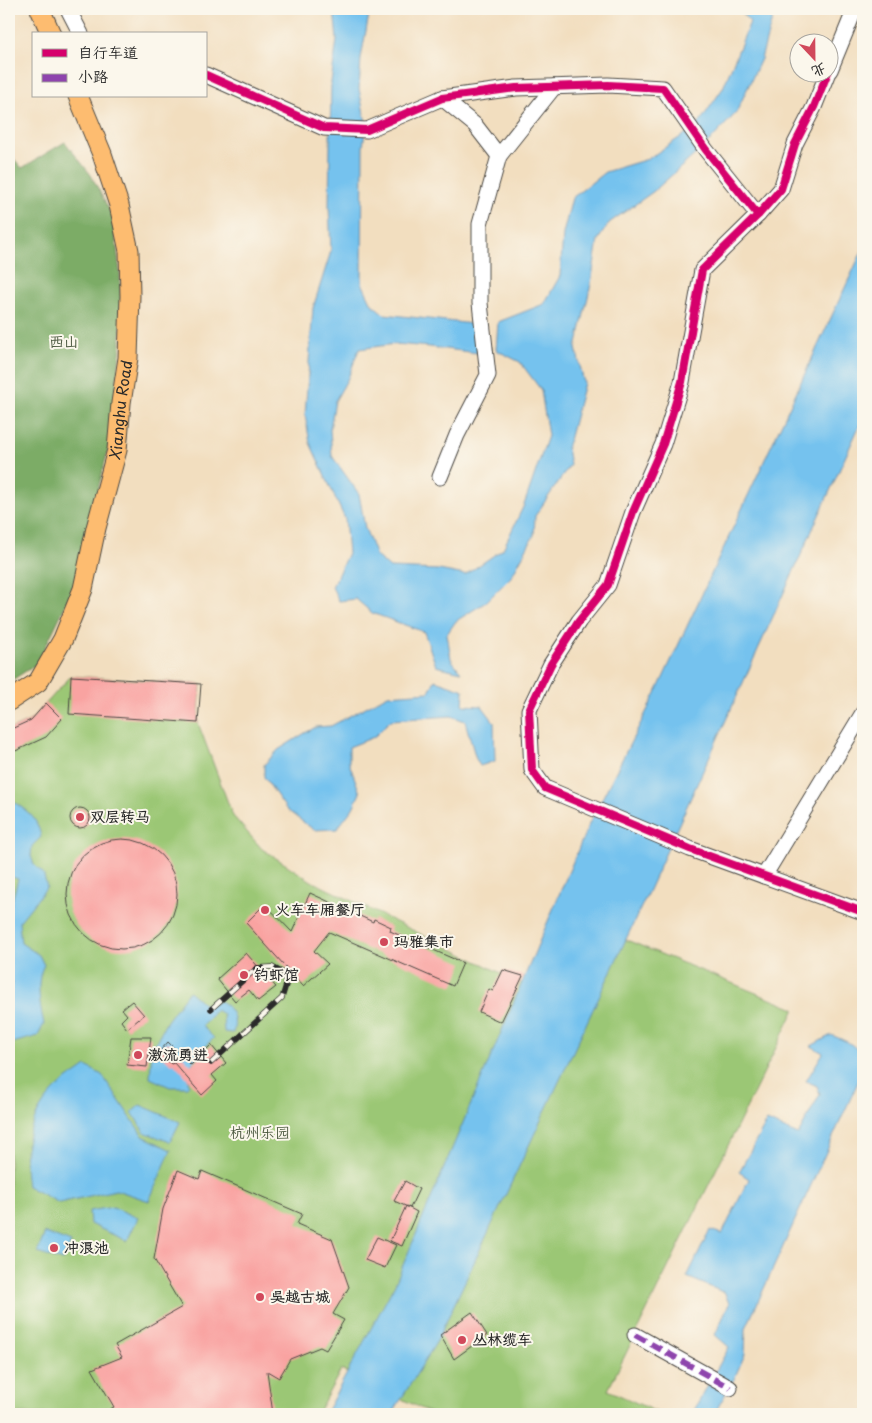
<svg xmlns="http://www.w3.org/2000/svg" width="872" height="1423" viewBox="0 0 872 1423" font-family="'Playpen Sans','LXGW WenKai TC',sans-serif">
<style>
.green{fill:#9bc774;stroke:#637950}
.forest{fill:#7cac66;stroke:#546c48}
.water{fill:#74c2ee;stroke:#50768c}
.building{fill:#f9a3a1}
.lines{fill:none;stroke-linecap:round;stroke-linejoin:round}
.minor-casing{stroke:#494641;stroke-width:17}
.major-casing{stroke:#494641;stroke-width:21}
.minor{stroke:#fff;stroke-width:15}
.major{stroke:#fdbc70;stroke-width:19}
.rail-casing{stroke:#2b2b2b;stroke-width:5.5}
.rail{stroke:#fbf7ec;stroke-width:4;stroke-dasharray:11;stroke-linecap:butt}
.quiet{stroke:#8e44ad;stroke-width:6;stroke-dasharray:12 6;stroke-linecap:butt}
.cycleway-casing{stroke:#fbf7ec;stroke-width:11}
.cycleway{stroke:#d6006c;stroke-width:8}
.poi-dot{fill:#d1495b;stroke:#fbf7ec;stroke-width:2}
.labels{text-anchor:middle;stroke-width:4;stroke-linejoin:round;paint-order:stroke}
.park-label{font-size:15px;fill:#4d5a41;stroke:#fbf7ec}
.street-label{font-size:15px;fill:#2b2b2b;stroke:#fbf7ec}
.poi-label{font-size:15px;font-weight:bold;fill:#2b2b2b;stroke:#fbf7ec;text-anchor:start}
</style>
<rect width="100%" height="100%" fill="#fbf7ec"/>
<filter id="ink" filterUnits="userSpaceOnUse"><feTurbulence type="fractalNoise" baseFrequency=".02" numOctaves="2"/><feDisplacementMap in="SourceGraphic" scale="10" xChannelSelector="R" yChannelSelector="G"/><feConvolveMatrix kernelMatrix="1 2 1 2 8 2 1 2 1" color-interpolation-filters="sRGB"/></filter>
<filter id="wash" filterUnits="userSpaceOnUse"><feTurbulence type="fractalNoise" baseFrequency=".0096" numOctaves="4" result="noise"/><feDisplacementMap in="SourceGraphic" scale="20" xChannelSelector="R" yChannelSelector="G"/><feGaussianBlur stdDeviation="1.12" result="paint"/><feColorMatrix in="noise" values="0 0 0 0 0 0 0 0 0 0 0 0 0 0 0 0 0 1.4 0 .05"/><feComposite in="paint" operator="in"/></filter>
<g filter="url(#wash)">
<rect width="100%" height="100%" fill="#f2debf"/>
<path class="green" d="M71 676 201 684 198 723 233 816 262 849 313 882 555 999 590 925 795 1009 608 1390 661 1414H433L341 1370 317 1414H9V730L31 720Z"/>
<path class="forest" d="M65 142 91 175 113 217 120 273 121 346 109 446 73 590 37 664 9 682V153L22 168Z"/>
<g class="water">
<path d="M334 9H370L361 58 359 89 366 123 363 147 362 283 372 304 384 314 482 325 477 353 430 347 395 344 359 349 348 378 335 401 330 429 332 456 359 494 365 528 376 556 390 568 439 570 465 575 503 549 524 505 548 436 541 390 520 362 496 350 498 322 544 304 560 276 563 234 572 198 605 172 648 159 697 126 723 88 750 22 738 9H775L761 59 736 113 707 144 654 191 609 223 598 240 591 284 576 348 584 383 567 448 570 465 535 516 534 535 511 577 486 602 456 621 447 634 451 659 461 672 436 666 424 632 372 613 356 599 339 601 332 587 348 553 345 519 310 443 305 415 313 308 331 251 329 206 331 82 337 40Z"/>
<path d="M863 249V418L644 901 437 1341 392 1414H325L395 1284 588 826 655 695Z"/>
<path d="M435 680 464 690 463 705 482 706 494 722 495 761 480 766 476 759 465 721 451 716 391 720 374 737 349 747V763L360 793 353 808 337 829 314 830 287 810 264 777V765L278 750 305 733 316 727 331 726 388 695 429 692Z"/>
<path d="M11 800C28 812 37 816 41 837L32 846 31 856 34 865 43 873 47 887 19 922 21 943 39 955 44 965C35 981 40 1006 44 1024L38 1036 9 1044V990L13 983 9 979V912L18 879 9 876V801Z"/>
<path d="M189 991 207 1007 220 1001C233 1009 237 1019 233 1033L224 1032 223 1014 216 1010 202 1026 214 1038C202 1048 184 1068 189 1085L187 1087H170L150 1078 152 1049 167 1021Z"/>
<path d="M831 1035C851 1043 863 1047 863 1071L746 1328 745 1354 734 1379 717 1409 720 1414H692L729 1347 715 1335 729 1304 725 1293 687 1277 710 1230 722 1234 749 1179 739 1172 767 1121 798 1135 820 1094 817 1086 806 1081 823 1053 811 1046Z"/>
<path d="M86 1066 102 1075 143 1136 171 1150 149 1201 116 1190 59 1203 27 1186C21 1149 30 1113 58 1087 66 1079 77 1073 86 1066Z"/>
<path d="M140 1105 180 1122 170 1142 144 1132 132 1112Z"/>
<path d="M113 1207 138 1218 127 1241 90 1224 89 1211Z"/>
<path d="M45 1233 71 1243 63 1261 37 1253Z"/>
</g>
<g id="blocks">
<g class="building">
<path d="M71 676 201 684 198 723 69 714Z"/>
<path d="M46 703 62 719 46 737 9 754V730L31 720Z"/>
<circle cx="80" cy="818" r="10"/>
<circle cx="122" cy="894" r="55"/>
<path d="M310 893 373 922 374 919 391 927 390 931 463 963 453 986 329 932 314 951 328 964 303 986 246 923 265 904 292 932Z"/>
<path d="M246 953 276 987 258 1001 249 990 235 1001 217 979Z"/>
<path d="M503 970 523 976 501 1022 479 1012 489 989 493 991Z"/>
<path d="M132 1001 144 1015 127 1029 121 1021 127 1015 122 1009Z"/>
<path d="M131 1037H151L147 1067 127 1065Z"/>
<path d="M168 1042 191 1065 211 1045 226 1063 212 1075 217 1081 202 1095 174 1063 171 1064 159 1052Z"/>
<path d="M178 1170 199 1179 202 1171 302 1214 297 1224 332 1239 349 1287 333 1314 344 1320 326 1350 320 1347 290 1359 279 1378 267 1371 273 1414H100L114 1407 92 1369 122 1357 115 1345 182 1307 154 1259 163 1209Z"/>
<path d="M405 1181 419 1189 410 1208 394 1201Z"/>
<path d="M406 1206 417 1212 402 1246 390 1241Z"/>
<path d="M377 1237 396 1245 385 1268 365 1260Z"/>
<path d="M472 1312 487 1335 454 1359 440 1335Z"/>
</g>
</g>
</g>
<g filter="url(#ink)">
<use href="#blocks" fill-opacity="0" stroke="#494641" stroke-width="1"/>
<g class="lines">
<g class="minor-casing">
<g id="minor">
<path d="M68 9 81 34"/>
<path d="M830 70 855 9"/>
<path d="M828 72 814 107 795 144 781 189 758 215 702 270 682 382 663 444 633 512 608 585 579 621 551 664 529 710 532 770 545 788 690 849 863 912"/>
<path d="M206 75 324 128 367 130 442 98 516 88 608 85 663 88 706 150 758 215"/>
<path d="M442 98 475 125 499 156"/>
<path d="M440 477 457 435 488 375 480 303V224L499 156 554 87"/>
<path d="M764 876 863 713"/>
<path d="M635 1335 730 1388"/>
</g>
</g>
<g class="major-casing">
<g id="major">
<path d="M40 9 51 34"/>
<path id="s1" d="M9 701 38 682 63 639 83 589 96 528 117 450 121 403 128 358 130 296 129 251 119 205 102 154 78 96"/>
</g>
</g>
<use href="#minor" class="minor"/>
<use href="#major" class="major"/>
<g class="rail-casing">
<path id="rail" d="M211 1063 282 998 286 985 283 973 272 967 257 968 211 1009"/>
</g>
<use href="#rail" class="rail"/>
<path class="quiet" d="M635 1335 730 1388"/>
<g class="cycleway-casing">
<g id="cycleway">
<path d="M828 72 814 107 795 144 781 189 758 215 702 270 682 382 663 444 633 512 608 585 579 621 551 664 529 710 532 770 545 788 690 849 863 912"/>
<path d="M206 75 324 128 367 130 442 98 516 88 608 85 663 88 706 150 758 215"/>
</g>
</g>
<use href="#cycleway" class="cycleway"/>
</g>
</g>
<g class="poi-dot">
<circle cx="80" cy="817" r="5"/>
<circle cx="265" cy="910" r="5"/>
<circle cx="384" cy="942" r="5"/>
<circle cx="244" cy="975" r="5"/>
<circle cx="138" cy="1055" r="5"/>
<circle cx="54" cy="1248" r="5"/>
<circle cx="260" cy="1297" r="5"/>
<circle cx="462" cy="1340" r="5"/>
</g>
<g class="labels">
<g class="park-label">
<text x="64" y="347">西山</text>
<text x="260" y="1138">杭州乐园</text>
</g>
<g class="street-label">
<text dy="5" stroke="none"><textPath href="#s1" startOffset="322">Xianghu Road</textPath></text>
</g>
<g class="poi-label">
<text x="90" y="822">双层转马</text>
<text x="275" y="915">火车车厢餐厅</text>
<text x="394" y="947">玛雅集市</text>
<text x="254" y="980">钓虾馆</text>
<text x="148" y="1060">激流勇进</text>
<text x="64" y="1253">冲浪池</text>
<text x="270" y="1302">吴越古城</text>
<text x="472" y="1345">丛林缆车</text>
</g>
</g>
<rect width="872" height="1423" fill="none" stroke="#fbf7ec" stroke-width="30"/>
<rect x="32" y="32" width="175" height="65" fill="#fbf7ec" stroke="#a8a59f"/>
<rect x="42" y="49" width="25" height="8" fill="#d6006c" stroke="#a8a59f"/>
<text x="78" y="58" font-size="15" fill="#2b2b2b">自行车道</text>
<rect x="42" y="74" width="25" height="8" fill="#8e44ad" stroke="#a8a59f"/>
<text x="78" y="82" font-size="15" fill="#2b2b2b">小路</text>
<g transform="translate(814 58) rotate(158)"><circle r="24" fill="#fbf7ec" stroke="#a8a59f"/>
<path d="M0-4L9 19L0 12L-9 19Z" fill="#d1495b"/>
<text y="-8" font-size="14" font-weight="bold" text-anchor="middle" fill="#2b2b2b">北</text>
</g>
</svg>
